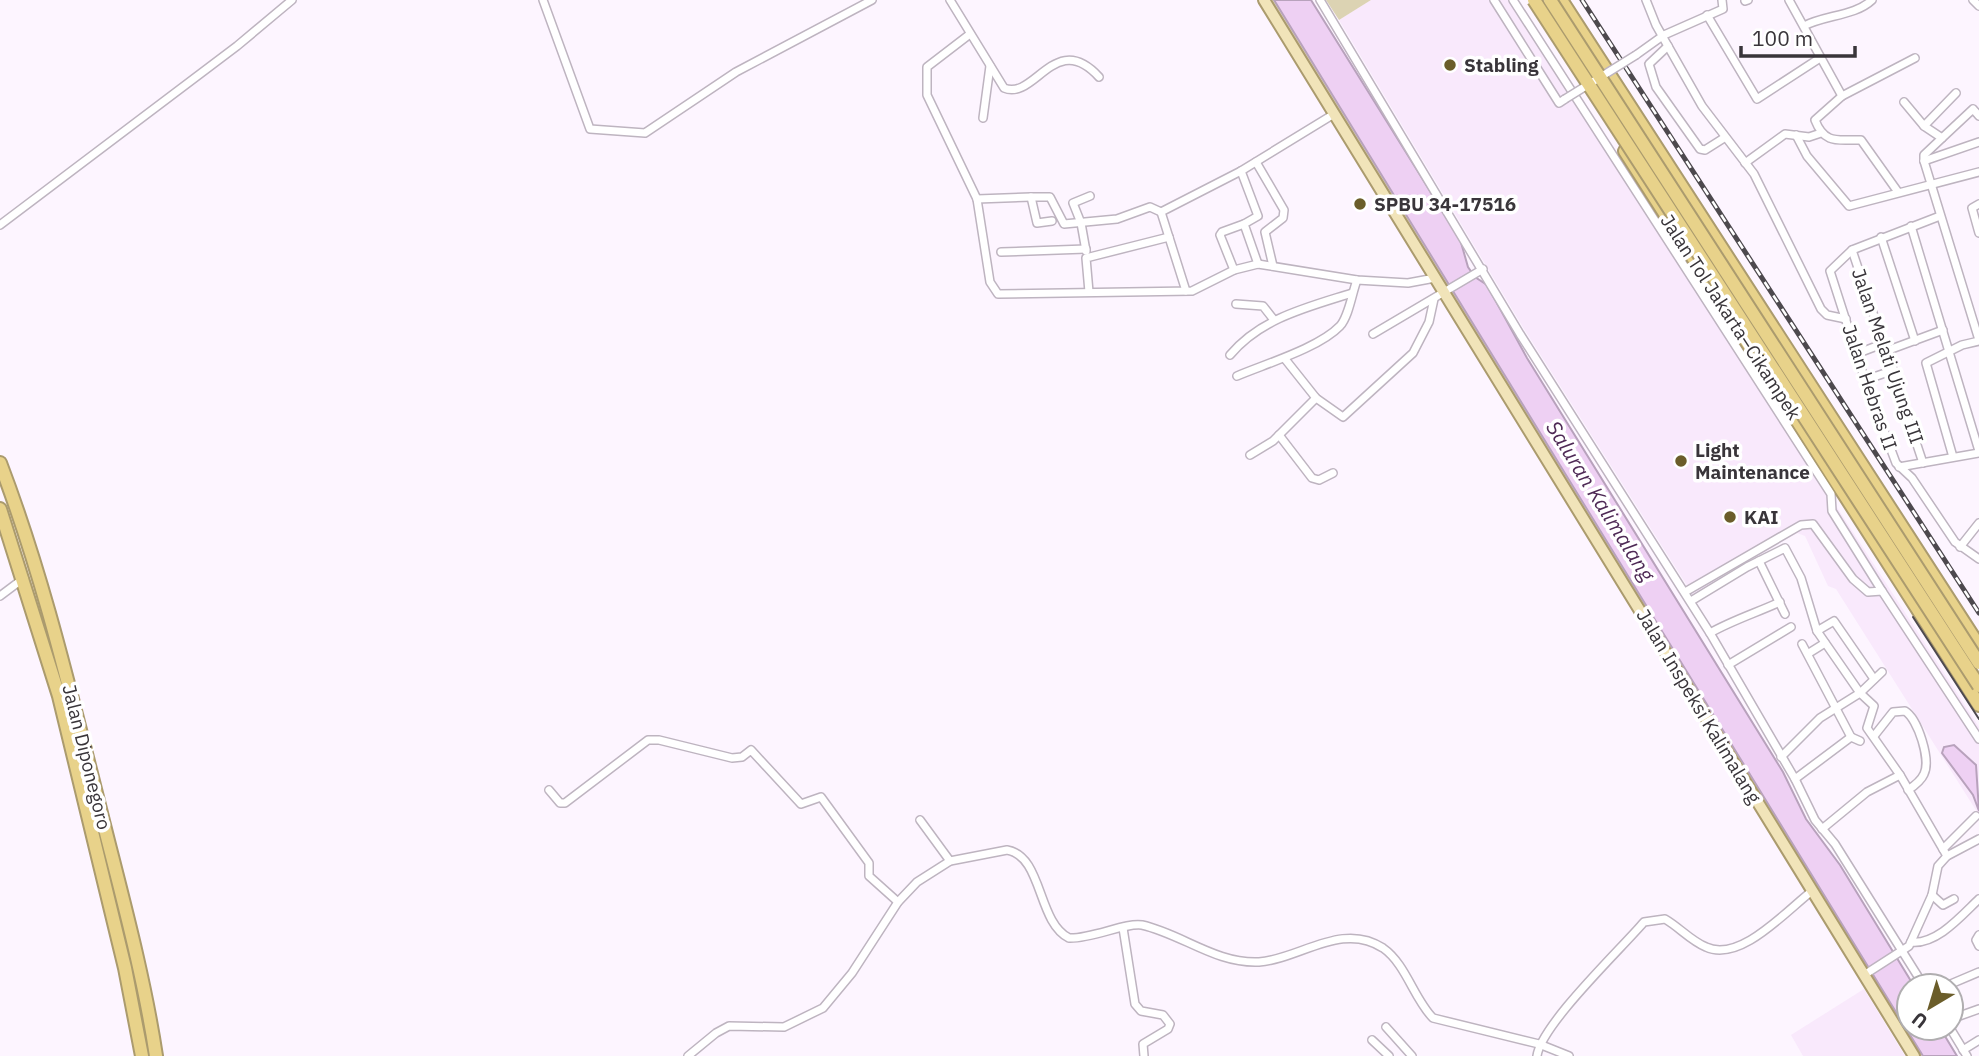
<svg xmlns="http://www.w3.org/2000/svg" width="1979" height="1056" viewBox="0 0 1979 1056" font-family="'IBM Plex Sans',sans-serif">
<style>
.built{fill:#f9e9fc}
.green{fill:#dcd3b3}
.water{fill:#eed0f3;stroke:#b8a2bc;stroke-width:2}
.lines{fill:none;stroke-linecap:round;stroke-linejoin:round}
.street-casing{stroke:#beb4c0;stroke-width:10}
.primary-casing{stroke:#ab9b6e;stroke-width:14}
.highway-casing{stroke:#ab9b6e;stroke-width:16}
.street{stroke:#fff;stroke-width:7}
.primary{stroke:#f1e4b9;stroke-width:10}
.highway{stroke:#e8d28a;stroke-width:12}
.tram{stroke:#4d494e;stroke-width:2}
.rail-casing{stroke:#4d494e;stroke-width:5}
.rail{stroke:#fff;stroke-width:2.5;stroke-dasharray:8;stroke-linecap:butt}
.street-bridge-casing{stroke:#beb4c0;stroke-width:10;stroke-linecap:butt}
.highway-bridge-casing{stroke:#ab9b6e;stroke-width:16;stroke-linecap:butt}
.street-bridge{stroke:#fff;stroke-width:7}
.highway-bridge{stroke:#e8d28a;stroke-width:12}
.poi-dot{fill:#6b5d2a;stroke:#fff;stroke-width:2.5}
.labels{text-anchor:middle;stroke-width:7;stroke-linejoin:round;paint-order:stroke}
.poi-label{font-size:19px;font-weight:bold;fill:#39353a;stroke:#fff;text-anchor:start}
.street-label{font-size:19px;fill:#39353a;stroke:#fff}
.water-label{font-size:21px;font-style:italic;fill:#4f2a56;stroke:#fff}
</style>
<rect width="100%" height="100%" fill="#fdf5ff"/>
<g class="built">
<path d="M1371 0H1514L1672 252 1979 727V815L1836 589 1828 586 1805 536 1797 533 1693 595 1524 329 1339 20Z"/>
<path d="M1864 989 1905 1056H1803L1791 1035Z"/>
</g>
<g class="green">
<path d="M1264 0H1274L1923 1056H1914Z"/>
<path d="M1326 0H1371L1339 20Z"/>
</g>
<g class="water">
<path d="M1274 0H1311L1460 239 1468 267 1475 277 1487 285 1527 358 1783 772 1806 819 1840 865 1914 986H1909V1028H1940L1957 1056H1923Z"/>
<path d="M1954 745 1976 765 1979 811 1973 795 1942 753 1944 747Z"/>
</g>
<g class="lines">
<g class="street-casing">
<g id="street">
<path d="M543 0 590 129 645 133 736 72 872 0"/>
<path d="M950 0 1004 88C1035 101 1055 29 1099 77"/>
<path d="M1320 0 1520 334 1710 633 1795 779 1815 820 1835 844 1924 986"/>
<path d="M1494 0 1559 103 1565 99"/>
<path d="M1513 0 1831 494 1832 511 1882 591 1868 592 1853 579 1813 524 1801 525 1685 592"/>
<path d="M1646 0 1656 25 1702 106 1754 174 1821 309 1827 315 1846 319"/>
<path d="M1789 0 1842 96"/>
<path d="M1973 0 1979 6"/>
<path d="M1745 1 1748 0"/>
<path d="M1707 15 1757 99 1820 58"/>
<path d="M1804 26C1825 15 1855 16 1872 0"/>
<path d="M970 34 927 67V95L977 199 990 282 998 294 1192 291 1234 270 1258 264 1357 280 1408 283 1435 278"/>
<path d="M1668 46 1649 64 1656 87 1700 149 1705 150 1724 138"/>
<path d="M1636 55 1664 35 1723 9 1722 0"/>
<path d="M1904 102 1924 126 1942 138 1924 155V161L1979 340"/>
<path d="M983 118 990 66"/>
<path d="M1924 126 1956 93"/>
<path d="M1796 135 1807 156 1849 206 1979 172"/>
<path d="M1942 138 1973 109 1979 116"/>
<path d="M1924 161 1979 142"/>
<path d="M1256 162 1284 210 1283 218 1265 232 1273 266"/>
<path d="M1745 163 1785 134 1809 137 1821 133"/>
<path d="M1241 171 1258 216 1244 224 1258 264"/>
<path d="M1898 192 1861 140C1840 139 1825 146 1815 120L1842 96 1915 58"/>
<path d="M977 199 1031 197"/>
<path d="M1979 204 1972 208 1979 233"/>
<path d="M1940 216 1852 250 1830 271 1865 380 1896 463 1912 478 1955 542 1979 559"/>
<path d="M1052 221 1037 223 1031 197H1050L1064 224 1117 219 1150 207 1161 212"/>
<path d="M0 225 237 46 292 0"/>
<path d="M1911 226 1979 451"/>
<path d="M1881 237 1915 341"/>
<path d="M1852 250 1923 463"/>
<path d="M1086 251 1081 223 1073 203 1090 196"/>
<path d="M1001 252 1086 249"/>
<path d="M1234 270 1220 235 1222 232 1244 224"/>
<path d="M1186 291 1161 212 1241 171 1334 114"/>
<path d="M1089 292 1086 258 1169 237"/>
<path d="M1236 304 1263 306 1274 320"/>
<path d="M1373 334 1483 269"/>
<path d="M1886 351 1943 330"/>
<path d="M1856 354 1882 344"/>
<path d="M1230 355C1261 318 1308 307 1352 293"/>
<path d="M1285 359 1316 398 1343 417 1413 353 1429 322 1434 299"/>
<path d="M1237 376C1265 364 1319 348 1340 326 1349 316 1352 293 1357 280"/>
<path d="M1865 380 1894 370"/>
<path d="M1279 435 1312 478 1319 480 1333 473"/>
<path d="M1250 455 1273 441 1316 398"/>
<path d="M1953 457 1926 363 1962 345 1979 341"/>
<path d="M1899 467 1979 453"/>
<path d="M1960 547 1979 523"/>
<path d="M1759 561 1785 614"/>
<path d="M1882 591 1979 739"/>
<path d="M0 596 24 578"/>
<path d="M1691 601 1747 567 1785 548 1801 578 1817 631 1860 693 1874 706 1867 728 1900 775"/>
<path d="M1817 631 1834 621 1874 679"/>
<path d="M1710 633C1733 620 1756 613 1780 602"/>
<path d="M1802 644 1851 737"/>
<path d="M1809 653 1825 643"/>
<path d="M1728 665 1791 627"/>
<path d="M1874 736 1893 712 1905 711C1918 719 1931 760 1924 774 1921 781 1914 786 1908 790"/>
<path d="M1781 757 1820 718 1860 693 1882 672"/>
<path d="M1795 779 1851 737 1860 741"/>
<path d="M549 790 560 803H565L648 740H659L732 758 742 757 751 750 801 804 821 797 869 863V876L898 902"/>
<path d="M920 820 950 861"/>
<path d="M1822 829 1867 792 1900 775 1947 856"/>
<path d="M1943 849 1976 816"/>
<path d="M1932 895 1943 905 1954 899"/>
<path d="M1123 928 1135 1004 1141 1011 1163 1015 1170 1024 1168 1029 1143 1044 1144 1056"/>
<path d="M1979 935 1976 940 1979 946"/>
<path d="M1911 942C1937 945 1962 915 1979 899"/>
<path d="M1864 975 1909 946 1932 895 1938 866 1947 856 1979 839"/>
<path d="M1946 986 1979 972"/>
<path d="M1951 1019 1979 1009"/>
<path d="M1386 1027 1412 1056"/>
<path d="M1950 1028 1967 1056"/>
<path d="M1372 1040 1389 1056"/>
<path d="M1963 1050 1979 1040"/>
<path d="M688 1056 716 1033 729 1026 784 1027 823 1008 852 973 898 902 917 882 950 861 1007 850C1043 856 1037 922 1069 938 1092 939 1126 922 1142 925 1182 934 1216 964 1259 962 1300 959 1342 921 1383 948 1406 964 1414 999 1433 1018L1539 1044 1569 1056"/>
<path d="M1537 1056C1541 1025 1620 950 1644 922L1665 919C1679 927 1691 941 1706 947 1740 963 1786 911 1812 891"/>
</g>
</g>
<g class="primary-casing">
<path id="primary" d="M1264 0 1914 1056"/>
</g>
<g class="highway-casing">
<g id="highway">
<path d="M1561 0 1979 646"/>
<path d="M1625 151 1979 705"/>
<path d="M0 463C42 573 69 687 98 801 119 886 143 970 156 1056"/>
<path d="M0 509 59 696 125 968 142 1056"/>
</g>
</g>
<use href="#street" class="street"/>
<use href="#primary" class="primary"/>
<use href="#highway" class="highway"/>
<path class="tram" d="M1913 617 1979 719"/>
<g class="rail-casing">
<path id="rail" d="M1582 0 1979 613"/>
</g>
<use href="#rail" class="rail"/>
<g class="street-bridge-casing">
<path id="street-bridge" d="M1565 99 1636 55"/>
</g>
<g class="highway-bridge-casing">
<g id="highway-bridge">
<path d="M1534 0 1979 686"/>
<path d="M1550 0 1979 663"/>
</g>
</g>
<use href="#street-bridge" class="street-bridge"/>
<use href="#highway-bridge" class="highway-bridge"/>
</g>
<g class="poi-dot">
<circle cx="1450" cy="65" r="7"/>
<circle cx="1360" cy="204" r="7"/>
<circle cx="1681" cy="461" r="7"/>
<circle cx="1730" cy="517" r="7"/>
</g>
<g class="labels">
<g class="poi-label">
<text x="1464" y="72">Stabling</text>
<text x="1374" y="211">SPBU 34-17516</text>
<text x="1695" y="457">Light<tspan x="1695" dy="22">Maintenance</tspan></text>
<text x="1744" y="524">KAI</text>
</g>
<g class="street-label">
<text transform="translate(1731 317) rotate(57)" y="7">Jalan Tol Jakarta–Cikampek</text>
<text transform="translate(1888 356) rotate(71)" y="7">Jalan Melati Ujung III</text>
<text transform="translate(1870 387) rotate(71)" y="7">Jalan Hebras II</text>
<text transform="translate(1699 706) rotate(59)" y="7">Jalan Inspeksi Kalimalang</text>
<text transform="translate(87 757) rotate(76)" y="7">Jalan Diponegoro</text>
</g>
<g class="water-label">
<text transform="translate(1600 501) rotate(58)" y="7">Saluran Kalimalang</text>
</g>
</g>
<g transform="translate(1930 1007) rotate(218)"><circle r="33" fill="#ffffff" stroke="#b0aeb0" stroke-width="2"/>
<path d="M0-5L12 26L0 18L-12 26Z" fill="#6b5d2a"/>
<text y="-10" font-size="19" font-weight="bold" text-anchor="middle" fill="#39353a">U</text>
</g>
<path d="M1741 46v10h114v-10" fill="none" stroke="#39353a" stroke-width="3.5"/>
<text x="1752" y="46" font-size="21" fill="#39353a" stroke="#ffffff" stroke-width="5" paint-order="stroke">100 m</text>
</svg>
